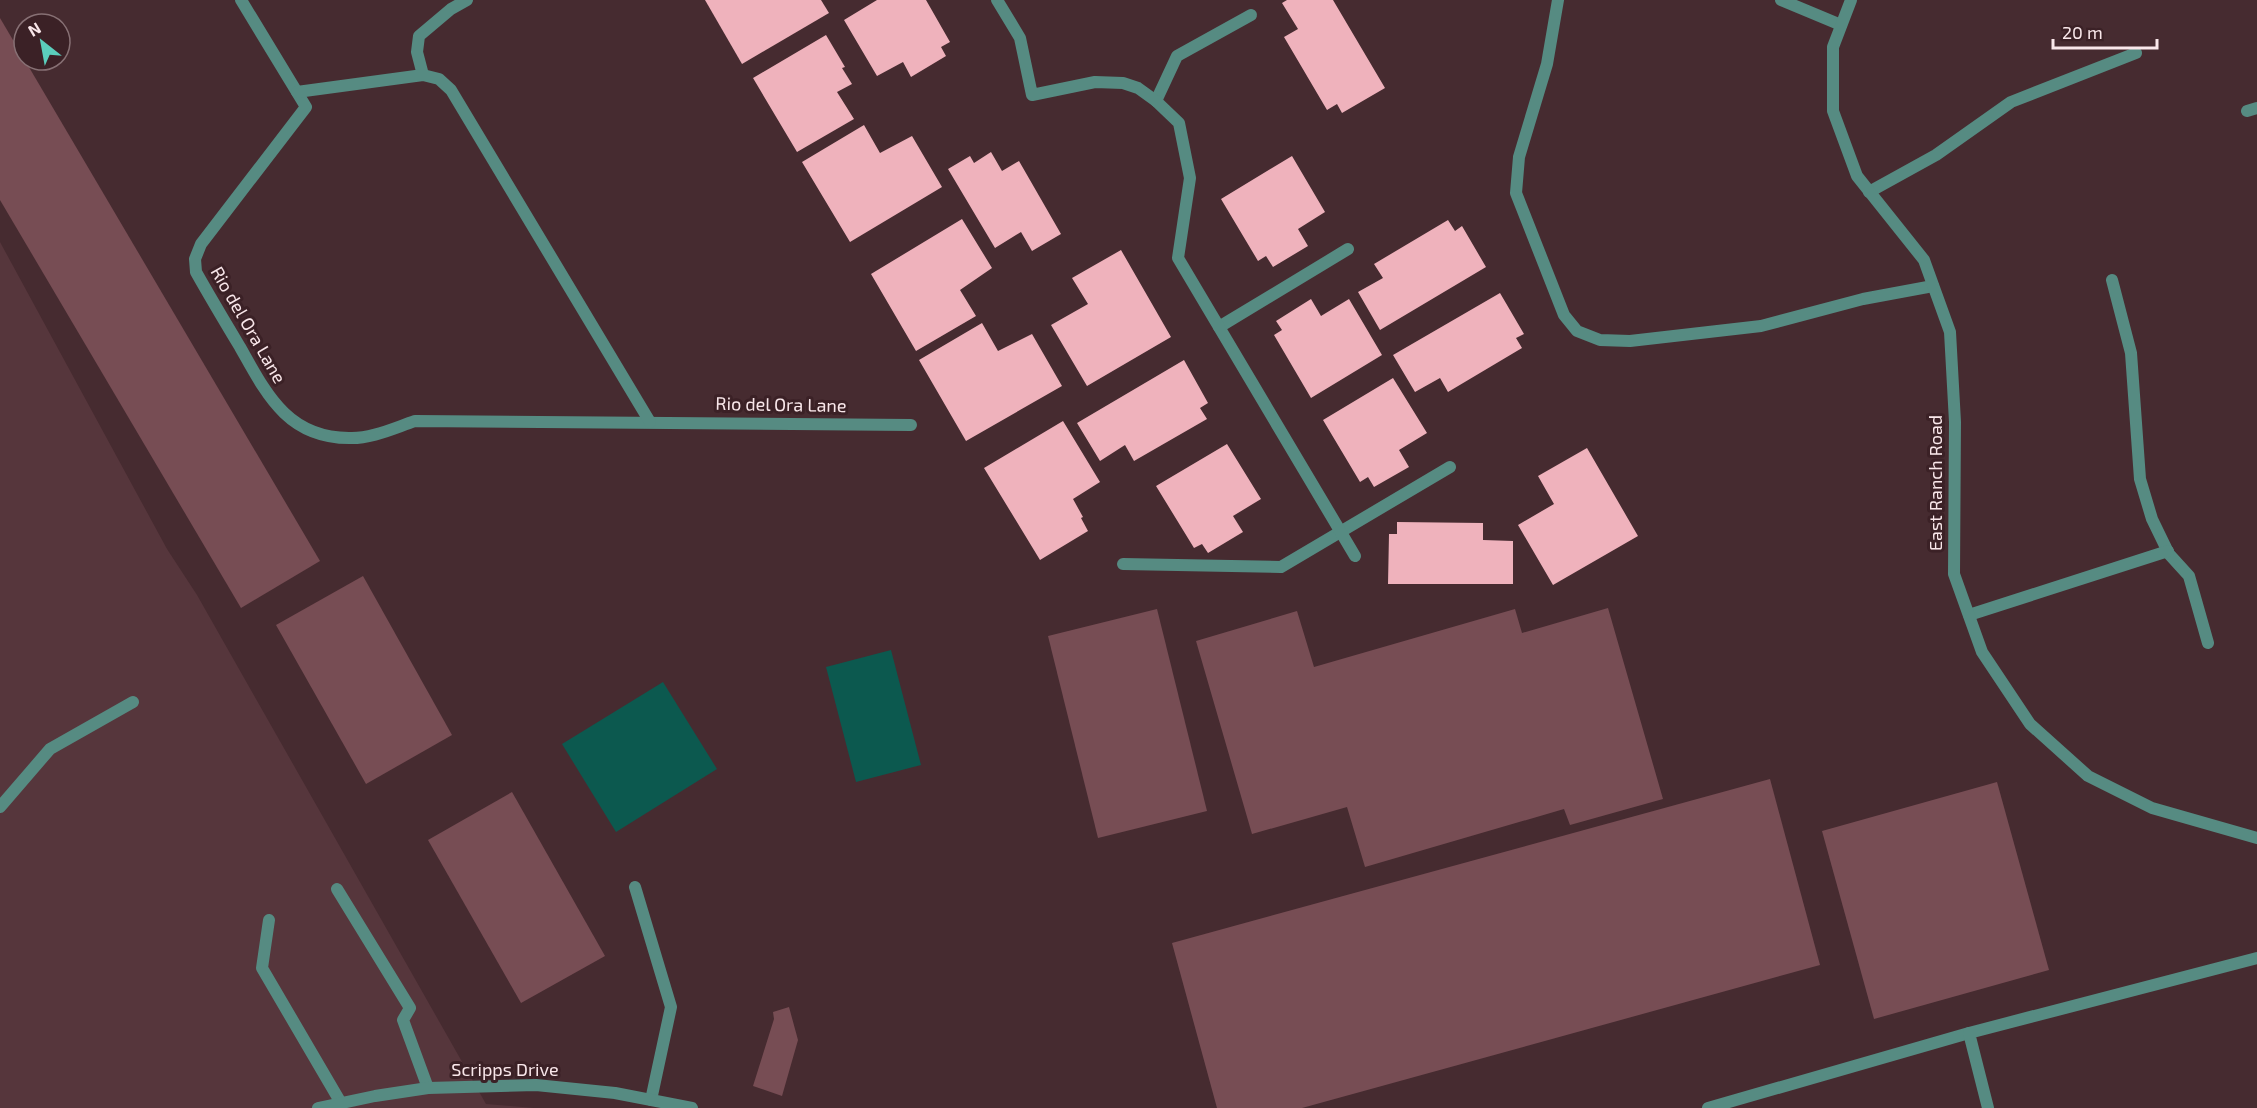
<svg xmlns="http://www.w3.org/2000/svg" width="2257" height="1108" viewBox="0 0 2257 1108" font-family="'Exo 2',sans-serif">
<style>
.built{fill:#56363c}
.green{fill:#774d54}
.water{fill:#0c594f}
.building{fill:#efb2bc}
.lines{fill:none;stroke-linecap:round;stroke-linejoin:round}
.lane{stroke:#568b82;stroke-width:12}
.street{stroke:#568b82;stroke-width:12}
.labels{text-anchor:middle;stroke-width:6;stroke-linejoin:round;paint-order:stroke}
.street-label{font-size:18px;fill:#f9e7ea;stroke:#3b2126}
</style>
<rect width="100%" height="100%" fill="#462b30"/>
<path class="built" d="M0 242 167 549 197 595 486 1104 534 1108H0Z"/>
<g class="green">
<path d="M0 18 320 561 241 608 0 200Z"/>
<path d="M363 576 452 735 366 784 276 625Z"/>
<path d="M1608 608 1663 799 1570 825 1564 809 1365 867 1347 807 1252 834 1196 641 1297 611 1314 667 1515 609 1522 633Z"/>
<path d="M1157 609 1207 811 1098 838 1048 636Z"/>
<path d="M1770 779 1820 965 1302 1108H1217L1172 943Z"/>
<path d="M1997 782 2049 970 1874 1019 1822 831Z"/>
<path d="M512 792 605 956 521 1003 428 840Z"/>
<path d="M789 1007 798 1040 782 1096 753 1086 774 1019 773 1012Z"/>
</g>
<g class="water">
<path d="M891 650 921 765 856 782 826 667Z"/>
<path d="M663 682 717 769 616 832 562 744Z"/>
</g>
<g class="building">
<path d="M705 0H821L829 13 742 64Z"/>
<path d="M877 0H926L950 42 941 47 946 56 911 77 903 62 877 76 844 20Z"/>
<path d="M1287 0H1333L1385 88 1342 113 1337 104 1327 110 1284 37 1298 29 1282 3Z"/>
<path d="M826 35 845 67 842 68 852 84 837 92 854 119 797 152 753 78Z"/>
<path d="M864 125 880 153 912 136 942 187 850 242 802 162Z"/>
<path d="M991 152 1002 171 1019 161 1061 234 1032 251 1021 232 995 248 948 169 970 156 974 163Z"/>
<path d="M1292 156 1325 212 1298 229 1308 246 1273 267 1266 256 1258 261 1221 199Z"/>
<path d="M962 219 992 268 960 290 976 316 916 351 871 274Z"/>
<path d="M1448 220 1455 231 1462 226 1486 267 1380 330 1358 292 1383 278 1374 264Z"/>
<path d="M1121 250 1171 337 1087 386 1051 325 1088 304 1072 278Z"/>
<path d="M1500 293 1524 334 1516 338 1522 348 1448 392 1440 378 1415 392 1393 355Z"/>
<path d="M1311 299 1321 316 1349 299 1382 355 1311 398 1274 335 1282 330 1276 321Z"/>
<path d="M982 323 998 351 1032 334 1062 386 966 441 919 360Z"/>
<path d="M1184 360 1208 403 1200 408 1207 419 1134 461 1125 445 1100 461 1077 423Z"/>
<path d="M1393 378 1427 433 1399 450 1409 467 1374 487 1368 477 1360 482 1323 420Z"/>
<path d="M1063 421 1100 482 1073 499 1083 517 1081 518 1088 531 1040 560 984 468Z"/>
<path d="M1227 444 1261 499 1233 516 1243 532 1208 553 1202 544 1194 548 1156 486Z"/>
<path d="M1587 448 1638 536 1553 585 1518 525 1554 504 1538 476Z"/>
<path d="M1397 522 1483 523V540L1513 541V584H1388L1389 534H1397Z"/>
</g>
<g class="lines">
<g class="lane">
<path d="M1558 0 1547 64 1519 157 1516 193 1564 315 1577 331 1600 340 1630 341 1761 326 1863 299 1933 286"/>
<path d="M1781 0 1841 25"/>
<path d="M1156 101 1177 56 1251 15"/>
<path d="M2247 111 2257 108"/>
<path d="M1869 192 1936 155 2011 102 2136 53"/>
<path d="M2112 280 2131 353 2140 479 2152 519 2169 554 2189 576 2208 643"/>
<path d="M1219 327 1348 249"/>
<path d="M1123 564 1281 567 1450 467"/>
<path d="M1969 615 2168 551"/>
<path d="M0 807 50 749 133 702"/>
<path d="M635 887 671 1007 651 1100"/>
<path d="M337 889 410 1008 403 1020 428 1088"/>
<path d="M269 920 262 968 341 1103"/>
<path d="M1708 1108 1969 1033"/>
<path d="M1988 1108 1969 1033 2257 958"/>
</g>
<g class="street">
<path d="M241 0 306 107 201 244 195 259 196 272C210 297 225 322 240 347 266 393 287 438 349 438 371 439 394 428 415 421L911 425"/>
<path d="M997 0 1020 38 1032 95 1095 82 1123 83 1138 88 1156 101 1179 123 1190 178 1178 258 1355 556"/>
<path d="M1851 0 1833 47V111L1857 176 1924 260 1950 332 1955 422 1954 574 1982 652 2030 724 2088 776 2152 808 2257 838"/>
<path d="M423 75 417 52 419 36 451 9 467 0"/>
<path d="M297 92 423 75 439 79 451 90 650 422"/>
<path d="M318 1108 375 1096 428 1088 536 1085 615 1093 692 1108"/>
</g>
</g>
<g class="labels">
<g class="street-label">
<text transform="translate(248 325) rotate(60)" y="6">Rio del Ora Lane</text>
<text transform="translate(781 405) rotate(1)" y="6">Rio del Ora Lane</text>
<text transform="translate(1936 483) rotate(-90)" y="6">East Ranch Road</text>
<text x="505" y="1076">Scripps Drive</text>
</g>
</g>
<g transform="translate(42 42) rotate(329)"><circle r="28" fill="#3b2126" stroke="#877074" stroke-width="1.5"/>
<path d="M0-4.5L10 22L0 15L-10 22Z" fill="#5bcebc"/>
<text y="-9" font-size="16" font-weight="bold" text-anchor="middle" fill="#f9e7ea">N</text>
</g>
<path d="M2053 39v9h104v-9" fill="none" stroke="#f9e7ea" stroke-width="3"/>
<text x="2062" y="39" font-size="18" fill="#f9e7ea" stroke="#3b2126" stroke-width="4.5" paint-order="stroke">20 m</text>
</svg>
